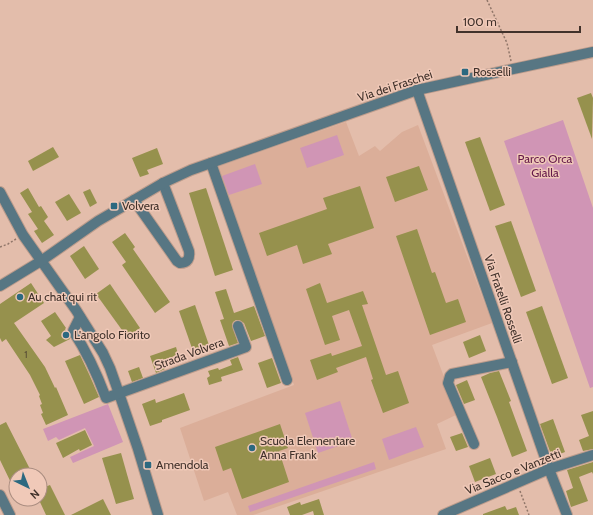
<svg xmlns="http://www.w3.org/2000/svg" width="593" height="515" viewBox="0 0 593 515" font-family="Cabin,sans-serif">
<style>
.built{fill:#dbae99}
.green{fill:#d095b5}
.building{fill:#96914d}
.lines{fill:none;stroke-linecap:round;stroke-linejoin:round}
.minor-casing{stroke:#bc9c8c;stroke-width:12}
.path{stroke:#907669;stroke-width:1.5;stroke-dasharray:2 2;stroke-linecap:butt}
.minor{stroke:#577683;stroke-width:10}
.poi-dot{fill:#2c6980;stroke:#f0c9b8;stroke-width:1.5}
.labels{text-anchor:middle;stroke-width:3;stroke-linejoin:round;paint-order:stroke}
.number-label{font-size:10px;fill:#564a34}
.poi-label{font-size:12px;fill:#41322b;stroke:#f0c9b8;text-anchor:start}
.street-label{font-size:12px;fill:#41322b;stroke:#f0c9b8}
.park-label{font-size:12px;fill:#65194a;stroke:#f0c9b8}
</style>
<rect width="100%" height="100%" fill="#e3bdab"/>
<path class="built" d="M346 122 359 156 375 146 380 151 402 132 418 125 492 323 432 345 458 414 437 424 446 449 253 515H237L228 492 204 501 180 428 294 385 217 167Z"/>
<g class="green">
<path d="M563 120 593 208V387L590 388 504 141Z"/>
<path d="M337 135 344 155 307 168 300 148Z"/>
<path d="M255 164 262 184 229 195 222 176Z"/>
<path d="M340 401 353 441 318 453 305 413Z"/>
<path d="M108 404 123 442 73 463 70 457 94 446 85 428 59 440 56 437 48 441 43 429Z"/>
<path d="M416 427 424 447 389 460 382 439Z"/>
<path d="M374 462 376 469 250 512 248 506Z"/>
</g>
<g class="building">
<path d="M591 93 593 98 592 139 577 98Z"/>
<path d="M480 137 505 205 490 211 465 142Z"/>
<path d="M53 147 59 157 33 171 28 161Z"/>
<path d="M157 148 163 164 147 170 149 174 140 177 132 158Z"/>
<path d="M419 166 428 190 395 202 386 177Z"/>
<path d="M360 186 374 228 328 244 332 254 303 264 297 245 267 256 259 233 327 209 323 198Z"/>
<path d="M28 188 39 207 41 206 48 217 44 221 54 235 42 243 34 231 38 229 28 214 32 212 20 193Z"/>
<path d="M206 188 233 270 215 276 189 193Z"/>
<path d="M90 189 97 203 90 207 83 192Z"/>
<path d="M69 194 81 213 67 221 55 202Z"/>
<path d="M511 221 536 291 521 297 495 226Z"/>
<path d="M417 229 432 273 435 272 446 303 458 299 466 322 430 335 396 236Z"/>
<path d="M125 233 135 247 133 249 170 302 155 313 122 265 126 262 112 242Z"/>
<path d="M84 246 99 269 85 279 70 256Z"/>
<path d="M31 283 44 303 14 323 45 367 55 388 56 387 68 415 46 425 41 414 43 413 40 405 42 404 39 396 40 395 30 375 6 339 2 342 0 338V304Z"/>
<path d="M320 283 327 303 363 291 368 304 362 305 386 375 398 371 409 403 383 413 371 380 373 379 366 357 336 368 338 372 317 380 310 360 331 353 332 356 362 346 349 310 332 316 340 340 325 345 306 289Z"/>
<path d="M110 284 140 328 127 337 96 294Z"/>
<path d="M226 289 234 313 254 306 265 336 251 341 244 323 239 320H236L233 322 232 325 238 343 229 346 220 320 224 319 215 292Z"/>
<path d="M195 305 210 348 194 354 179 311Z"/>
<path d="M542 306 568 378 552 384 526 312Z"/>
<path d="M55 312 66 328 65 329 70 339 54 347 46 340 51 336 41 321Z"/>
<path d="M480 335 486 351 469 358 463 342Z"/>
<path d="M176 347 178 354 172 357 174 364 165 368V369L156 373 150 356Z"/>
<path d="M80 355 89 374 99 397 84 404 65 361Z"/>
<path d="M238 357 243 370 221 377 222 381 209 385 207 378 210 376 208 371 218 368 219 370 232 365 230 360Z"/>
<path d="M272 358 281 383 267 388 258 363Z"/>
<path d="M139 367 143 378 132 382 128 371Z"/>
<path d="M499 371 511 401 509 402 527 451 512 457 497 417 481 377 490 373Z"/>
<path d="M467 380 475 400 464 404 456 385Z"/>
<path d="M184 393 190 410 162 420V422L150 426 142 404 155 399 156 403Z"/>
<path d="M593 411V449L583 451 579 440 589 436 581 415Z"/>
<path d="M553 419 565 452 552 457 540 424Z"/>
<path d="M6 422 33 475H16V493L0 460V425Z"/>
<path d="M280 424 288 448 279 451 289 482 242 499 231 468 223 471 215 447Z"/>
<path d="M85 430 92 445 80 451 79 449 63 458 56 443Z"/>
<path d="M462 433 468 447 456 451 450 437Z"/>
<path d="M121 453 134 499 116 504 102 458Z"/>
<path d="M490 458 496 474 475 482 469 466Z"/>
<path d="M593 462V474L592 472 579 477 588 501 571 507 566 491 573 488 567 470Z"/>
<path d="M50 485 65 515H46L40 502V489Z"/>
<path d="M103 499 111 515H71Z"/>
<path d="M319 499 324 515H314L313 511 302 515H290L287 507 300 502 301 505Z"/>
<path d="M505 506 507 510 516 507 519 515H483V514Z"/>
</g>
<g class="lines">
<g class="minor-casing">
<g id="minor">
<path d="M417 90 549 469 567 515"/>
<path d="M211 163 287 380"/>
<path d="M0 192 23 235 76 310 103 353 110 368 122 402 138 449 158 515"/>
<path d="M134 200 177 261 180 263C188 263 190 258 189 251L163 183"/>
<path d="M0 286 41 261 98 221 134 200 163 183 191 170 417 90 513 69 593 52"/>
<path d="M80 317 73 331C87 352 97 374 106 398L246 347 238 326"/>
<path d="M474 444 448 383 450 376 452 374 512 362"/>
<path d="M0 495 10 515"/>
<path d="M443 515 549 469 593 455"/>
</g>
</g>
<g class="path">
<path d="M487 0 507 43 511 61"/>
<path d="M0 247 8 244 16 239"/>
<path d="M520 491 529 515"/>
</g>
<use href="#minor" class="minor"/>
</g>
<g class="poi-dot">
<rect x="461" y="68" width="8" height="8" rx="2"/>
<rect x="110" y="202" width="8" height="8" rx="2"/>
<circle cx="20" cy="297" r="4"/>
<circle cx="66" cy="335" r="4"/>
<circle cx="252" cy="448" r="4"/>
<rect x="144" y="461" width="8" height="8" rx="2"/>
</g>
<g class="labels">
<g class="number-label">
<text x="26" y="358">1</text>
</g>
<g class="poi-label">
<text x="473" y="76">Rosselli</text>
<text x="122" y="210">Volvera</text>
<text x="28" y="301">Au chat qui rit</text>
<text x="74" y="339">L'angolo Fiorito</text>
<text x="260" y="445">Scuola Elementare<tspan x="260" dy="14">Anna Frank</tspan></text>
<text x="156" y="469">Amendola</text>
</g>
<g class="street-label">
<text transform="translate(395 86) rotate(-18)" y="4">Via dei Fraschei</text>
<text transform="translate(503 299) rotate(71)" y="4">Via Fratelli Rosselli</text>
<text transform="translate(189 354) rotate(-20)" y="4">Strada Volvera</text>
<text transform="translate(513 472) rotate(-22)" y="4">Via Sacco e Vanzetti</text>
</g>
<g class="park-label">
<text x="545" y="163">Parco Orca<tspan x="545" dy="14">Gialla</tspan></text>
</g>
</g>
<g transform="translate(28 487) rotate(137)"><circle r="19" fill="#f0c9b8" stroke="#aa8d80"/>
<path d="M0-3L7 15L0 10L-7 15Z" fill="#2c6980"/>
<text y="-6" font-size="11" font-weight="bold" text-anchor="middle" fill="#41322b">N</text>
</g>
<path d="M457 26v6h123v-6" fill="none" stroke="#41322b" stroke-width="2"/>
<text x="463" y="26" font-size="12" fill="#41322b" stroke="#f0c9b8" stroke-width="3" paint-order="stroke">100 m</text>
</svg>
